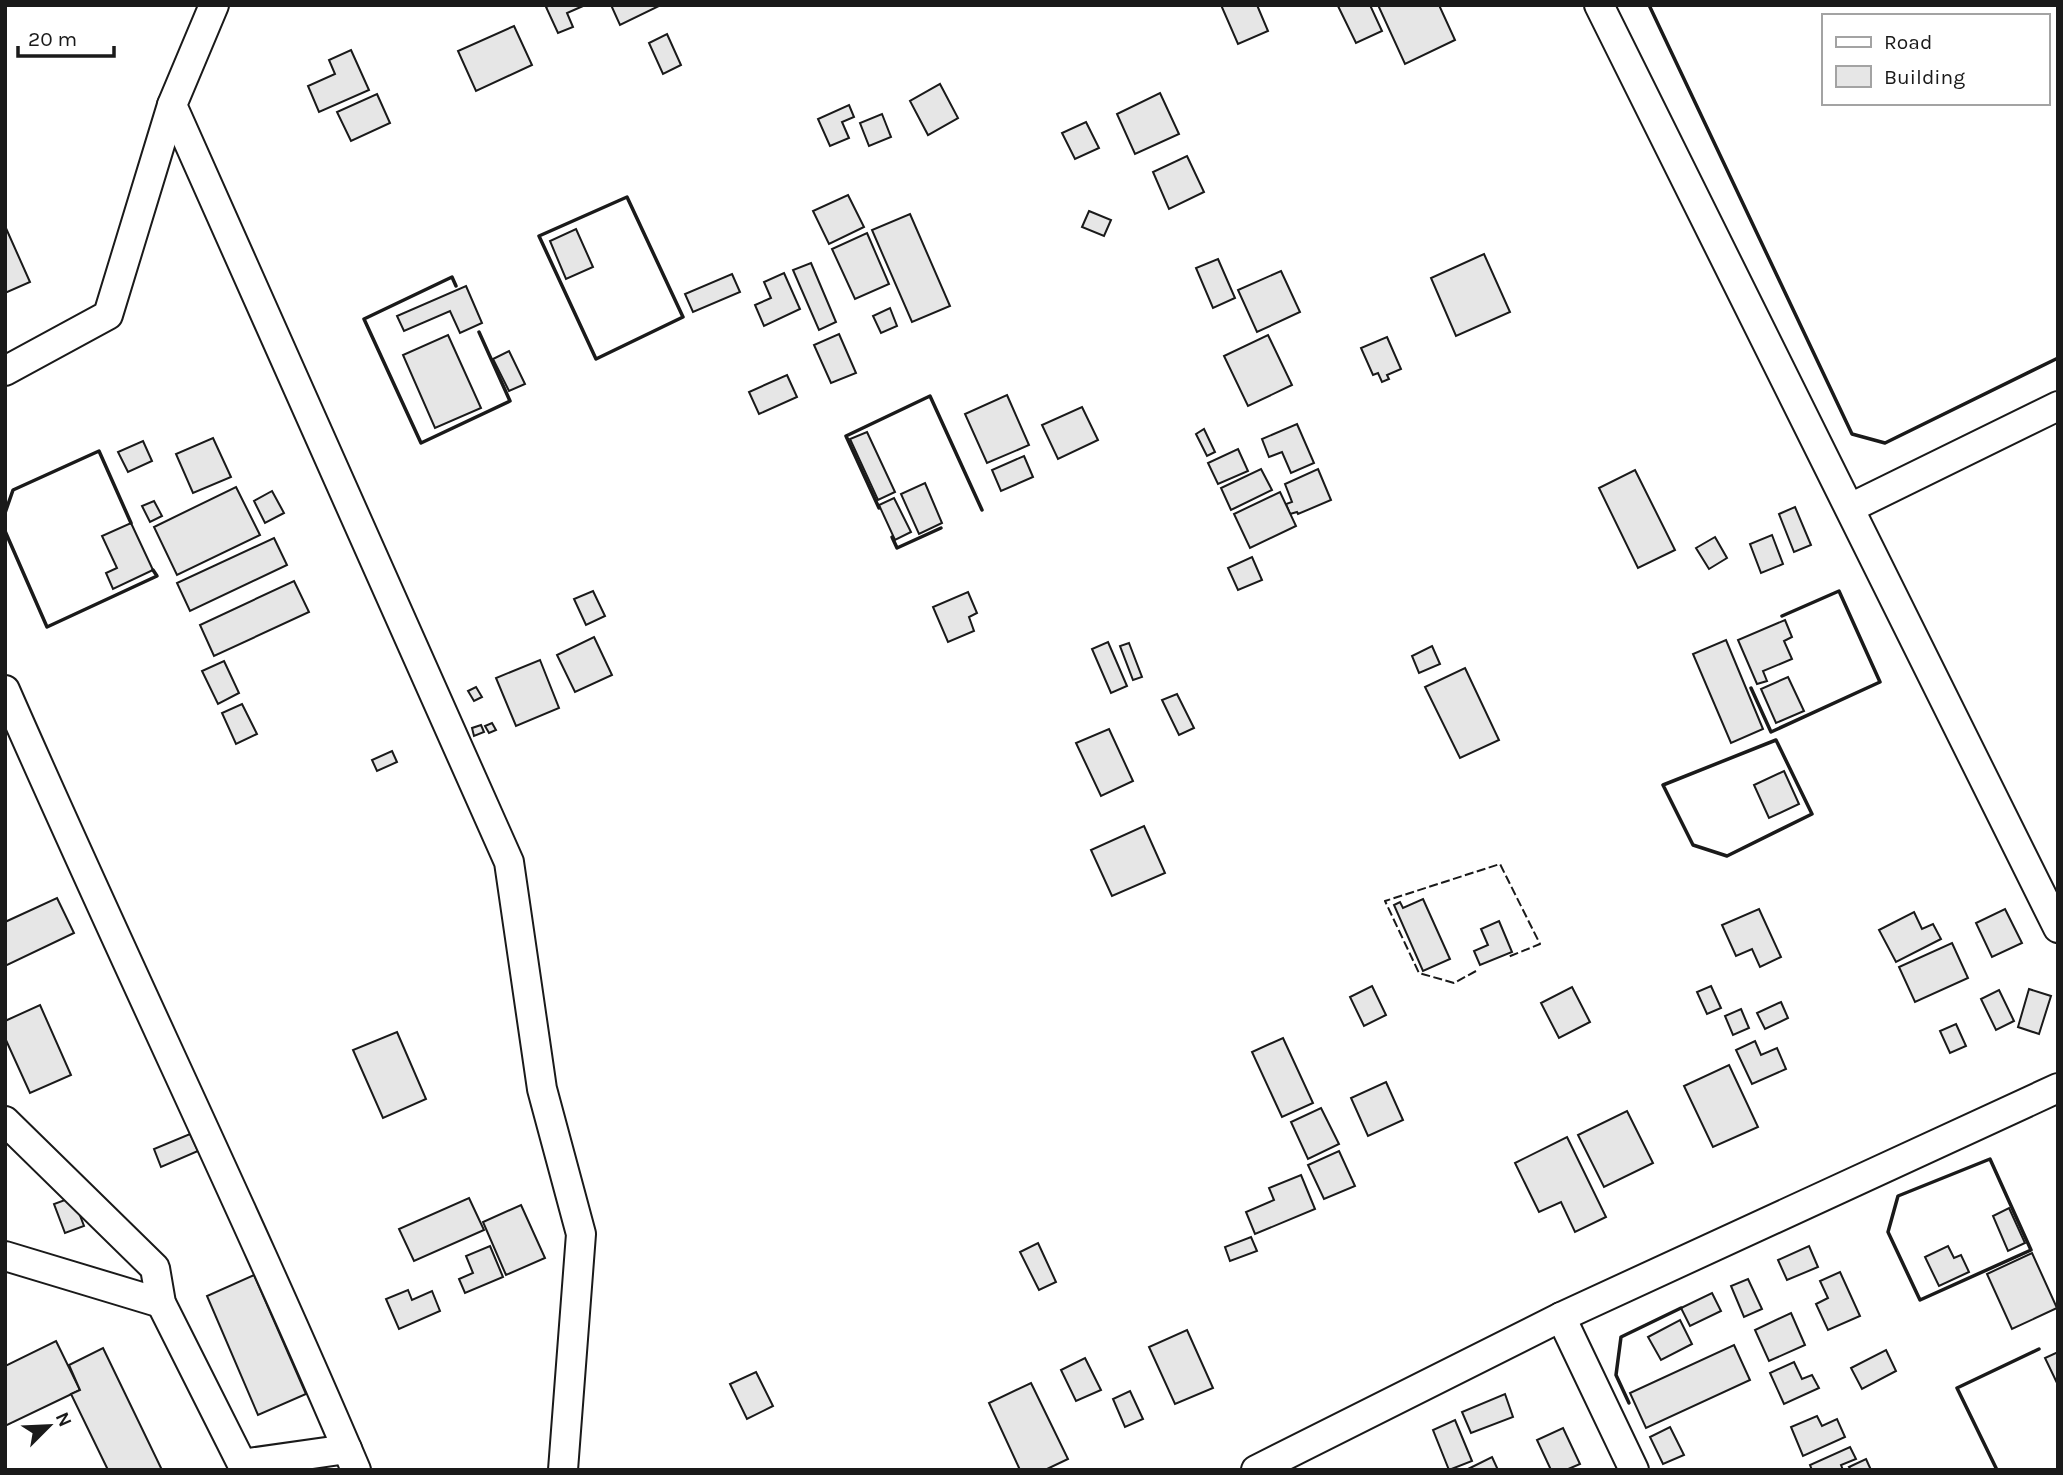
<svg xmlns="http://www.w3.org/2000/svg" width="2063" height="1475" viewBox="0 0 2063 1475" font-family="Karla,sans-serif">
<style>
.building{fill:#e6e6e6;stroke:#1a1a1a;stroke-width:2}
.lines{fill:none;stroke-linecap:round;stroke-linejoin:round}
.minor-casing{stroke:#1a1a1a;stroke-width:32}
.minor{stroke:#fff;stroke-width:28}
.fence{stroke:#1a1a1a;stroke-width:2;stroke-dasharray:9 3.5;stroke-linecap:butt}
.wall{stroke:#1a1a1a;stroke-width:3.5}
</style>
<rect width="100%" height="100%" fill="#fff"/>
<g class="building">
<path d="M550 5H583V6L567 13 573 27 558 33 546 7Z"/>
<path d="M611 5H658L659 6 620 25Z"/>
<path d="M1221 5H1257L1268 31 1238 44Z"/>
<path d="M1341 5H1370L1382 31 1356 43 1338 6Z"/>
<path d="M1378 5H1439L1455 40 1405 64Z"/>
<path d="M514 26 532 65 476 91 458 51Z"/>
<path d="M667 34 681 65 663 74 649 43Z"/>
<path d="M351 50 369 90 319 112 308 86 335 74 329 60Z"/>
<path d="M940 84 958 118 928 135 910 101Z"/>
<path d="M1160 93 1179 134 1135 154 1117 114Z"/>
<path d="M377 94 390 123 351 141 337 112Z"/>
<path d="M849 105 854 117 842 122 849 138 830 146 818 119Z"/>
<path d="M882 114 891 137 869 146 860 123Z"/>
<path d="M1086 122 1099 148 1075 159 1062 133Z"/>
<path d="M1187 156 1204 192 1169 209 1153 172Z"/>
<path d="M848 195 864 227 829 244 813 211Z"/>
<path d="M1089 211 1111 220 1104 236 1082 227Z"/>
<path d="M910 214 950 306 912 322 872 230Z"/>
<path d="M5 226 30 282 5 293Z"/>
<path d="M576 229 593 267 566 279 550 241Z"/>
<path d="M867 233 889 284 855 299 832 249Z"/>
<path d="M1484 254 1510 312 1456 336 1431 278Z"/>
<path d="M1218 259 1235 298 1213 308 1196 268Z"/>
<path d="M811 263 836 322 819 330 793 270Z"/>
<path d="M1281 271 1300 312 1257 332 1238 290Z"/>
<path d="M784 273 800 309 764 326 755 305 771 298 764 282Z"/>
<path d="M732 274 740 292 693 312 685 294Z"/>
<path d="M466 286 482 323 460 333 450 311 404 331 397 316Z"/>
<path d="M890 308 897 326 881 333 873 316Z"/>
<path d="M839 334 856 373 831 383 814 345Z"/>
<path d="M448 335 481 408 435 428 403 355Z"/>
<path d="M1268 335 1292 385 1248 406 1224 356Z"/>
<path d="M1387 337 1401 369 1387 375 1389 379 1382 382 1378 373 1373 375 1361 348Z"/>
<path d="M509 351 525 384 509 391 493 359Z"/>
<path d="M787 375 797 397 759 414 749 392Z"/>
<path d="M1007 395 1029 445 987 463 965 414Z"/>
<path d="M1082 407 1098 440 1058 459 1042 425Z"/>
<path d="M1297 424 1314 463 1291 473 1282 452 1269 457 1262 439Z"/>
<path d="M1204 429 1215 452 1207 456 1196 434Z"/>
<path d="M867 432 895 492 878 500 850 439Z"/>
<path d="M213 438 231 477 193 493 176 454Z"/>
<path d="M143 441 152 461 128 472 118 452Z"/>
<path d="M1238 449 1248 471 1218 484 1208 463Z"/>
<path d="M1024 456 1033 477 1001 491 992 470Z"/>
<path d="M1261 469 1272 490 1231 510 1221 488Z"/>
<path d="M1318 469 1331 500 1298 514 1297 512 1290 514 1286 504 1292 502 1285 484Z"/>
<path d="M1635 470 1675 550 1638 568 1599 488Z"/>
<path d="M925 483 942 523 919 534 901 494Z"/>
<path d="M236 487 260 535 177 575 154 527Z"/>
<path d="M272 491 284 513 265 523 254 501Z"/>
<path d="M1280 492 1296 526 1250 548 1234 514Z"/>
<path d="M894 498 911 532 895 540 879 505Z"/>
<path d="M154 501 162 516 150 522 142 506Z"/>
<path d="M1795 507 1811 545 1794 552 1779 514Z"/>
<path d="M131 523 153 570 113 589 106 573 117 568 102 536Z"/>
<path d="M1772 535 1783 564 1761 573 1750 544Z"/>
<path d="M1715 537 1727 558 1709 569 1696 548Z"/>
<path d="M274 538 287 565 190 611 177 583Z"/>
<path d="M1252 557 1262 580 1238 590 1228 568Z"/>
<path d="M294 581 309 612 214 656 200 625Z"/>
<path d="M593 591 605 616 586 625 574 599Z"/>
<path d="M968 592 977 613 969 617 974 631 948 642 933 607Z"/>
<path d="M1785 620 1792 637 1784 641 1792 659 1763 671 1767 681 1757 684 1738 640Z"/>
<path d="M594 637 612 675 575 692 557 655Z"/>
<path d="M1726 640 1763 729 1731 743 1693 654Z"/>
<path d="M1108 642 1127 686 1111 693 1092 649Z"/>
<path d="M1129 643 1142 677 1133 680 1120 646Z"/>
<path d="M1432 646 1440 664 1419 673 1412 656Z"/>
<path d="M540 660 559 708 516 726 496 678Z"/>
<path d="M224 661 239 693 218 704 202 671Z"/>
<path d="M1465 668 1499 740 1460 758 1425 687Z"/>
<path d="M1788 677 1804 711 1776 723 1761 689Z"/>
<path d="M476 687 482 697 474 701 468 691Z"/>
<path d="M1177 694 1194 728 1179 735 1162 700Z"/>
<path d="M242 704 257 734 236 744 222 713Z"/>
<path d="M492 723 496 730 489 733 485 726Z"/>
<path d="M481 725 484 732 474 736 472 728Z"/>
<path d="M1109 729 1133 781 1101 796 1076 743Z"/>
<path d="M392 751 397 762 377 771 372 760Z"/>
<path d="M1784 771 1799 804 1769 818 1754 785Z"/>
<path d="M1144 826 1165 873 1112 896 1091 850Z"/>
<path d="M57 898 74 933 5 966V922Z"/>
<path d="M1423 899 1450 959 1423 971 1394 905 1400 902 1403 908Z"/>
<path d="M1759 909 1781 957 1760 967 1752 949 1736 956 1722 925Z"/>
<path d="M2005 909 2022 943 1992 957 1976 923Z"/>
<path d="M1914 912 1922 929 1933 924 1941 939 1896 962 1879 930Z"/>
<path d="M1499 921 1512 952 1480 965 1474 951 1488 945 1481 929Z"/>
<path d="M1952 943 1968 978 1915 1002 1899 967Z"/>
<path d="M1372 986 1386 1015 1364 1026 1350 997Z"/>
<path d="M1711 986 1721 1008 1707 1014 1697 992Z"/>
<path d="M1572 987 1590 1022 1559 1038 1541 1003Z"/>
<path d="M2029 989 2051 996 2039 1034 2018 1027Z"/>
<path d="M1999 990 2014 1021 1996 1030 1981 999Z"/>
<path d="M1781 1002 1788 1018 1765 1029 1757 1013Z"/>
<path d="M40 1005 71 1075 30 1093 5 1038V1021Z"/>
<path d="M1741 1009 1749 1028 1733 1035 1725 1016Z"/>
<path d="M1956 1024 1966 1046 1950 1053 1940 1031Z"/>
<path d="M397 1032 426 1099 383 1118 353 1050Z"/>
<path d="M1283 1038 1313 1103 1282 1117 1252 1052Z"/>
<path d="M1755 1041 1761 1055 1777 1048 1786 1069 1752 1084 1736 1050Z"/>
<path d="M1729 1065 1758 1127 1713 1147 1684 1086Z"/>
<path d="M1386 1082 1403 1120 1368 1136 1351 1098Z"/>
<path d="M1321 1108 1339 1144 1308 1159 1291 1122Z"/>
<path d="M1627 1111 1653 1163 1604 1187 1578 1135Z"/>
<path d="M190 1134 198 1151 161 1167 154 1149Z"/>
<path d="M1567 1137 1606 1217 1575 1232 1561 1202 1539 1212 1515 1163Z"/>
<path d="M1339 1151 1355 1186 1324 1199 1308 1165Z"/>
<path d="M1301 1175 1315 1209 1255 1234 1246 1212 1274 1200 1269 1188Z"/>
<path d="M73 1197 84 1226 65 1233 54 1204Z"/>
<path d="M469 1198 484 1230 414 1261 399 1229Z"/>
<path d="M521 1205 545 1258 506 1275 483 1222Z"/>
<path d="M2009 1208 2025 1243 2008 1251 1993 1216Z"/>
<path d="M1251 1237 1257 1251 1230 1261 1225 1247Z"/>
<path d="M1038 1243 1056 1282 1039 1290 1020 1252Z"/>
<path d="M490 1246 503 1277 465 1293 459 1279 473 1273 466 1256Z"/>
<path d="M1809 1246 1818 1267 1787 1280 1778 1260Z"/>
<path d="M1948 1246 1954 1258 1961 1255 1969 1272 1939 1286 1925 1257Z"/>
<path d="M2032 1253 2057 1308 2012 1329 1987 1274Z"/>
<path d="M1840 1272 1860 1316 1828 1330 1816 1304 1828 1298 1820 1281Z"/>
<path d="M254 1275 306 1394 258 1415 207 1296Z"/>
<path d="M1748 1279 1762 1309 1744 1317 1731 1286Z"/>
<path d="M408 1290 412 1300 432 1291 440 1311 399 1329 386 1299Z"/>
<path d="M1712 1293 1721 1311 1690 1326 1681 1308Z"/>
<path d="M1791 1313 1805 1345 1769 1361 1755 1330Z"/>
<path d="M1680 1320 1692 1344 1661 1360 1648 1337Z"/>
<path d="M1187 1330 1213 1388 1175 1404 1149 1347Z"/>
<path d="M56 1341 80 1390 5 1426V1366Z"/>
<path d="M1734 1345 1750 1380 1646 1428 1630 1393Z"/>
<path d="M103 1348 162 1470H108L71 1394 80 1390 69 1365Z"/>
<path d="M1886 1350 1896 1371 1862 1389 1851 1368Z"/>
<path d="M2058 1352V1385L2045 1358Z"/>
<path d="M1085 1358 1101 1390 1076 1401 1061 1370Z"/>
<path d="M1794 1362 1802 1379 1812 1375 1819 1388 1784 1404 1770 1373Z"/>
<path d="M756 1372 773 1406 747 1419 730 1384Z"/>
<path d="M1031 1383 1068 1459 1045 1470H1020L989 1403Z"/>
<path d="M1130 1391 1143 1419 1125 1427 1113 1399Z"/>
<path d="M1505 1394 1513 1417 1471 1433 1462 1412Z"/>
<path d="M1817 1416 1822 1426 1837 1419 1845 1437 1803 1456 1791 1427Z"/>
<path d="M1455 1420 1472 1461 1449 1470 1433 1430Z"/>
<path d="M1670 1427 1684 1455 1663 1464 1650 1437Z"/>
<path d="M1563 1428 1580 1464 1566 1470H1551L1537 1440Z"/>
<path d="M1850 1447 1856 1459 1841 1465 1843 1470H1812L1810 1465Z"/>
<path d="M1492 1457 1498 1470H1466Z"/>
<path d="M1866 1459 1871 1470H1851L1849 1467Z"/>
</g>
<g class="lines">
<g class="minor-casing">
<g id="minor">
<path d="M214 5 172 105 509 862 542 1089 581 1234 563 1470"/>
<path d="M1599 5 2058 928"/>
<path d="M5 371 108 315 172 105"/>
<path d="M1850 508 2058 406"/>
<path d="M5 690C119 951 244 1207 356 1470"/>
<path d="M5 1121 155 1268 161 1303 242 1464 347 1449"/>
<path d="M5 1256 161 1303"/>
<path d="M1561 1317 1634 1470"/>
<path d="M1256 1470 1561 1317 2058 1088"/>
</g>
</g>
<use href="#minor" class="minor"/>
<path class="fence" d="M1476 971 1454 983 1419 973 1385 901 1500 864 1540 944 1508 957"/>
<g class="wall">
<path d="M1649 5 1852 434 1885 443 2058 358"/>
<path d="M627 197 683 317 596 359 539 236Z"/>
<path d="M456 286 452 277 364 319 421 443 510 401 479 332"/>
<path d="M879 508 846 436 930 396 982 510"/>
<path d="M5 513 13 490 99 451 131 523"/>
<path d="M5 531 47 627 157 576 153 570"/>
<path d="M892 537 897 548 941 528"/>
<path d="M1751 688 1771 732 1880 682 1839 591 1782 616"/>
<path d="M1776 740 1812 814 1727 856 1693 845 1663 785Z"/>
<path d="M1990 1159 2031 1250 1920 1300 1888 1232 1898 1196Z"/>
<path d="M1629 1403 1616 1375 1621 1337 1681 1308"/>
<path d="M1997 1470 1957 1388 2039 1349"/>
</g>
</g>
<rect width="2063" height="1475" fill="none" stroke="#1a1a1a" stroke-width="14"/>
<rect x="1822" y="14" width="228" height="91" fill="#ffffff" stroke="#a3a3a3" stroke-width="2"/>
<rect x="1836" y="37" width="35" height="10" fill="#ffffff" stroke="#a3a3a3" stroke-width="2"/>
<text x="1884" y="49" font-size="21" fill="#1a1a1a">Road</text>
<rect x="1836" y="66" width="35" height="21" fill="#e6e6e6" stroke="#a3a3a3" stroke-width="2"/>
<text x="1884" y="84" font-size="21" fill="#1a1a1a">Building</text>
<g transform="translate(49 1426) rotate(66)" stroke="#ffffff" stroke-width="5" paint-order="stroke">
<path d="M0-5L12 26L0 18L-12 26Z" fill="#1a1a1a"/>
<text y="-10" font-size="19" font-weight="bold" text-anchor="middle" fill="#1a1a1a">N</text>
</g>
<path d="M18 46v10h96v-10" fill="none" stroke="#1a1a1a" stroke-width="3.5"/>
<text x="28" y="46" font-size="21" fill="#1a1a1a" stroke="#ffffff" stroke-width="5" paint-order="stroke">20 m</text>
</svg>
